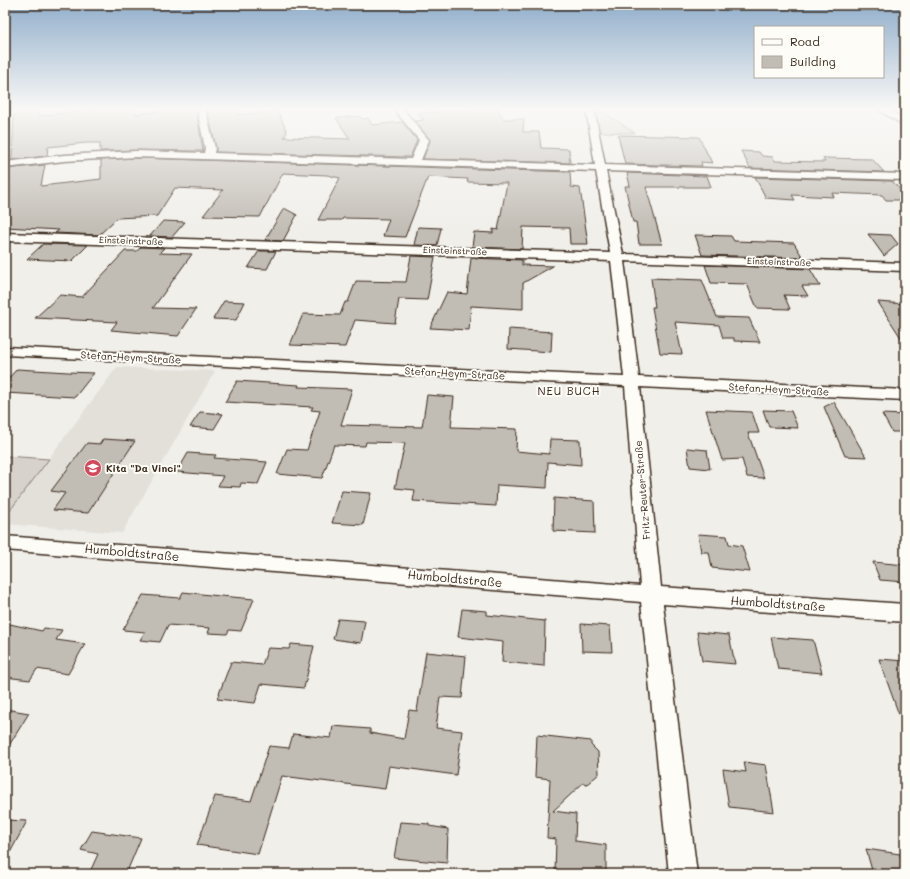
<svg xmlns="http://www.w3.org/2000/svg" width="910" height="879" viewBox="0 0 910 879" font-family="Mali,sans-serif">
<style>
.built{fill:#e3e0da}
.green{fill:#d7d2cc;stroke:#897e75}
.building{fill:#c1bcb4;stroke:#3b2a1e}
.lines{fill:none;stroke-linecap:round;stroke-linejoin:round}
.street-casing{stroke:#3b2a1e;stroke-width:3}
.street{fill:#fdfcf7;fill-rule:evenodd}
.labels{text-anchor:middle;stroke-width:4;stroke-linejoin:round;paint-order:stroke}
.far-street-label{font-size:9px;fill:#3b2a1e;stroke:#fdfcf7}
.street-label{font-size:10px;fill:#3b2a1e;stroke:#fdfcf7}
.poi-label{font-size:10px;font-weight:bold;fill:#3b2a1e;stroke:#fdfcf7;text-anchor:start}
.neighbourhood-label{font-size:11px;letter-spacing:1px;fill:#3b2a1e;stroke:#fdfcf7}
.near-street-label{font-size:12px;fill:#3b2a1e;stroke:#fdfcf7}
</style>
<rect width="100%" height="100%" fill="#f1efea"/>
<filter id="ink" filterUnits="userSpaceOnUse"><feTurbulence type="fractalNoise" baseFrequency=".025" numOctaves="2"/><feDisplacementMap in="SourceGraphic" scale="8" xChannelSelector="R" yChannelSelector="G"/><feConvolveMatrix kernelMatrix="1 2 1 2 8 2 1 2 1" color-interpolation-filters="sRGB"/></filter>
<g filter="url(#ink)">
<path class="built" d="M117 367 215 371 122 533 5 524V517Z"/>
<g class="green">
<path d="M593 108H600V110L635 133 599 132Z"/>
<path d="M5 456 49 459 5 517Z"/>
</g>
<g class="building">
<path d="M19 108H40L39 116 109 108V110L136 108V114L173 110V108H196L203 151 136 150 100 151V143H86L48 147 47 156 12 160 14 115 17 114Z"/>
<path d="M207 108H240L238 115 278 111 287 132 284 137 350 139 336 118 360 116 362 119 368 118 372 125 402 122 417 140 410 157 216 152V148Z"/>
<path d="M497 108 504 119H524L523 132H539L541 148 569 149 570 163 423 159 430 141 415 121 424 120 417 113Z"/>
<path d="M618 135 699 137 712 163 701 162 702 166 625 164Z"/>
<path d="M741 151 759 152 762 156 773 157 775 161 825 162 823 158 872 159 884 172 750 168Z"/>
<path d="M136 158 570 172 571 187 580 188 588 244H570L569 228 523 227 522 249 472 247 474 232 493 233V229L498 230 507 183 467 182 468 179 428 177 405 237 383 236 389 219 343 218 342 220H318L340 178 327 175 283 173 260 217 203 216 223 190 175 188 157 216 117 218 99 235 55 233 59 230 5 227V169L45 165 41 186 101 179V160Z"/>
<path d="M627 173 707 176 711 187H646L662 244H639L636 222H633L625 186H630Z"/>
<path d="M755 177 892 181 905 195V200H886L882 195 832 193 834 197 792 195 795 200 766 198Z"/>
<path d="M284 208 297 215 283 241 265 240Z"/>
<path d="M163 221 185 222 172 237 150 236Z"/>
<path d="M418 227 441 228 437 246 414 245Z"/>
<path d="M868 234 891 235 898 244 884 256Z"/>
<path d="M695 235 731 236 734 241 794 243 803 258 702 255Z"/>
<path d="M43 244 88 245 72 261 27 259Z"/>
<path d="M141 247 164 248 159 253 192 254 153 308 196 309 178 336 111 330 117 322 35 318 60 295 82 297 125 251H137Z"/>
<path d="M259 251H276L267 269 248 268Z"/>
<path d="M411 256 435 257 427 300 399 299 395 323 355 320 345 347 290 345 303 314 340 315 345 302H348L356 281 406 282Z"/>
<path d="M471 258 522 260V265L553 266 523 283V309L471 306 469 330 430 328 447 292 467 294Z"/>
<path d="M705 265 810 269 820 286H802L808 296 784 295 790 309 757 308 747 284 711 283Z"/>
<path d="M651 278 702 280 717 317 749 318 760 342 734 341V338H723L719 325 675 322 682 354 660 353 652 307H655Z"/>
<path d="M224 301 245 302 236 320 213 319Z"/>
<path d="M878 302 905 304V344Z"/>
<path d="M509 329 552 332 551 352 508 349Z"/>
<path d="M17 369 68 372 94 373 75 397 5 393V382Z"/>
<path d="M237 381 299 385 298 387 352 389 341 425 422 427 427 395 454 397 451 427 517 429 516 451 549 454 550 439 580 440 581 465 548 462 547 488 497 485 496 506 413 501 415 490 395 488 405 443 366 442 365 446 334 445 322 478 277 474 287 449 307 450 320 411 311 410 313 407 225 402Z"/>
<path d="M834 402 866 457 845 456 824 407Z"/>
<path d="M706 410 752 412 759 433H748L764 478 747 477 742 459 722 460Z"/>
<path d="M763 410 791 411 798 428 769 427Z"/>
<path d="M200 412 223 414 214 429 190 427Z"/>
<path d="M882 414 905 415V432H892Z"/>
<path d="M103 439 135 441 88 513 53 510 65 493 51 491 87 443 100 444Z"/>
<path d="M687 448 707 450 710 469 690 467Z"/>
<path d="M188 453 216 455 214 458 267 462 258 484 241 483 240 487 218 486 223 476 177 472Z"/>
<path d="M342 491 371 493 363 525 332 523Z"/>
<path d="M554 498 594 501 595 533 553 531Z"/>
<path d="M698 534 727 536 729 544 742 546 750 572 712 568 709 552H701Z"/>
<path d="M873 562 905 565V582L880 580Z"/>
<path d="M183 592 210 595 254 599 241 631 229 630 227 634 208 633 210 628 168 625 160 642 140 640 145 632 123 630 143 595 180 598Z"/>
<path d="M462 609 487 611V615L545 621 544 666 502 662 503 642 458 637Z"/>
<path d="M338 619 365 621 361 643 333 639Z"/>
<path d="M5 623 42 631 44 628 62 630 56 640 85 644 68 674 37 669 30 680 5 677Z"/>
<path d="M581 624 610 626 612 652 582 651Z"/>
<path d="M697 632 729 635 735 664 702 661Z"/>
<path d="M771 637 813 640 822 673 778 669Z"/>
<path d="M291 644 314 646 304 688 261 684 255 703 217 699 231 662 262 665 268 648 289 649Z"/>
<path d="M426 652 466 656 462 698 440 697 436 728 462 731 456 775 389 766 385 789 282 776 258 854 197 845 215 796 251 801 269 746 289 748 293 734 331 738 333 726 370 729V733L404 739 409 710 417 711Z"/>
<path d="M879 659 905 661V725L903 726Z"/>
<path d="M5 709 29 713 5 752Z"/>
<path d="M537 735 591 741V745L598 752 599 774 587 784 583 783 553 811 576 814 575 841 606 845V874H555L556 839 547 838 550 779 535 777Z"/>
<path d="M744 762 766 765 774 812 729 807 723 769 746 772Z"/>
<path d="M5 820 27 821 5 862Z"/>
<path d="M400 822 429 824V826L448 829 447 863 394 858Z"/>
<path d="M92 831 141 838 126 874H89L98 854 81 850Z"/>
<path d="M866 849 900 854 905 874H873Z"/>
</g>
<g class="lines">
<g class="street-casing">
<g id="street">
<path d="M197 108H205L215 148 214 153 411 159 419 140 393 108H402L429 140 421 160 595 165 586 108H594L605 165 905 174V180L606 171 623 254 905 263V271L624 261 639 377 905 390V400L640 387 661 587 905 604V622L663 604 697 874H669L641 602 5 550V536L640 586 625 386 5 355V347L624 377 611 261 5 241V233L610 253 596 171 136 157 64 161 5 168V162L64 155 136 151 204 153 205 148Z"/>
<path d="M875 108H885L905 119V126Z"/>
</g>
</g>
<use href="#street" class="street"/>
</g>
</g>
<linearGradient id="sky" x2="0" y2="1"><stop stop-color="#91aecb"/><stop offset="0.47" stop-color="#f9f8f6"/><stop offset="1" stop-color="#f9f8f6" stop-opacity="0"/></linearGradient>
<rect width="910" height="231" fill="url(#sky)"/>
<defs>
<g id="school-disc" transform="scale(0.9)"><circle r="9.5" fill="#d1495b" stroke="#fdfcf7"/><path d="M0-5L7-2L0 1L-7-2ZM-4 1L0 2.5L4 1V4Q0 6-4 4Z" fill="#fff"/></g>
</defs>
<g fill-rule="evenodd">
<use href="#school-disc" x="93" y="468"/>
</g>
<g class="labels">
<g class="far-street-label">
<text transform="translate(131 241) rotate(2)" y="3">Einsteinstraße</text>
<text transform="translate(455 251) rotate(2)" y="3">Einsteinstraße</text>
<text transform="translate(779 262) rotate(2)" y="3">Einsteinstraße</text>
</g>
<g class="street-label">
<text transform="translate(131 357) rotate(3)" y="4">Stefan-Heym-Straße</text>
<text transform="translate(455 373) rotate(3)" y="4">Stefan-Heym-Straße</text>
<text transform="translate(779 389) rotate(3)" y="4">Stefan-Heym-Straße</text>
<text transform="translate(642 490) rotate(-95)" y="4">Fritz-Reuter-Straße</text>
</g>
<g class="poi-label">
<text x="106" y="472">Kita "Da Vinci"</text>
</g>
<g class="neighbourhood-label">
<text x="569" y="395">NEU BUCH</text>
</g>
<g class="near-street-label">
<text transform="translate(132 553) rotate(5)" y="4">Humboldtstraße</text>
<text transform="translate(455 579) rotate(5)" y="4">Humboldtstraße</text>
<text transform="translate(778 604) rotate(4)" y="4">Humboldtstraße</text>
</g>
</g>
<rect width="910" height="879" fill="none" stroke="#fdfcf7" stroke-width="20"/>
<rect x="10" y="10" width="890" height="859" fill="none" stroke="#3b2a1e" stroke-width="1.5" filter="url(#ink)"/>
<rect x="754" y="26" width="130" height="52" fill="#fdfcf7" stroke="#afa8a0"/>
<rect x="762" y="39" width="20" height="6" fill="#fdfcf7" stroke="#afa8a0"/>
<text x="790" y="46" font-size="12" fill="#3b2a1e">Road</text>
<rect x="762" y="56" width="20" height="12" fill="#c1bcb4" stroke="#afa8a0"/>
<text x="790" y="66" font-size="12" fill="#3b2a1e">Building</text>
</svg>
